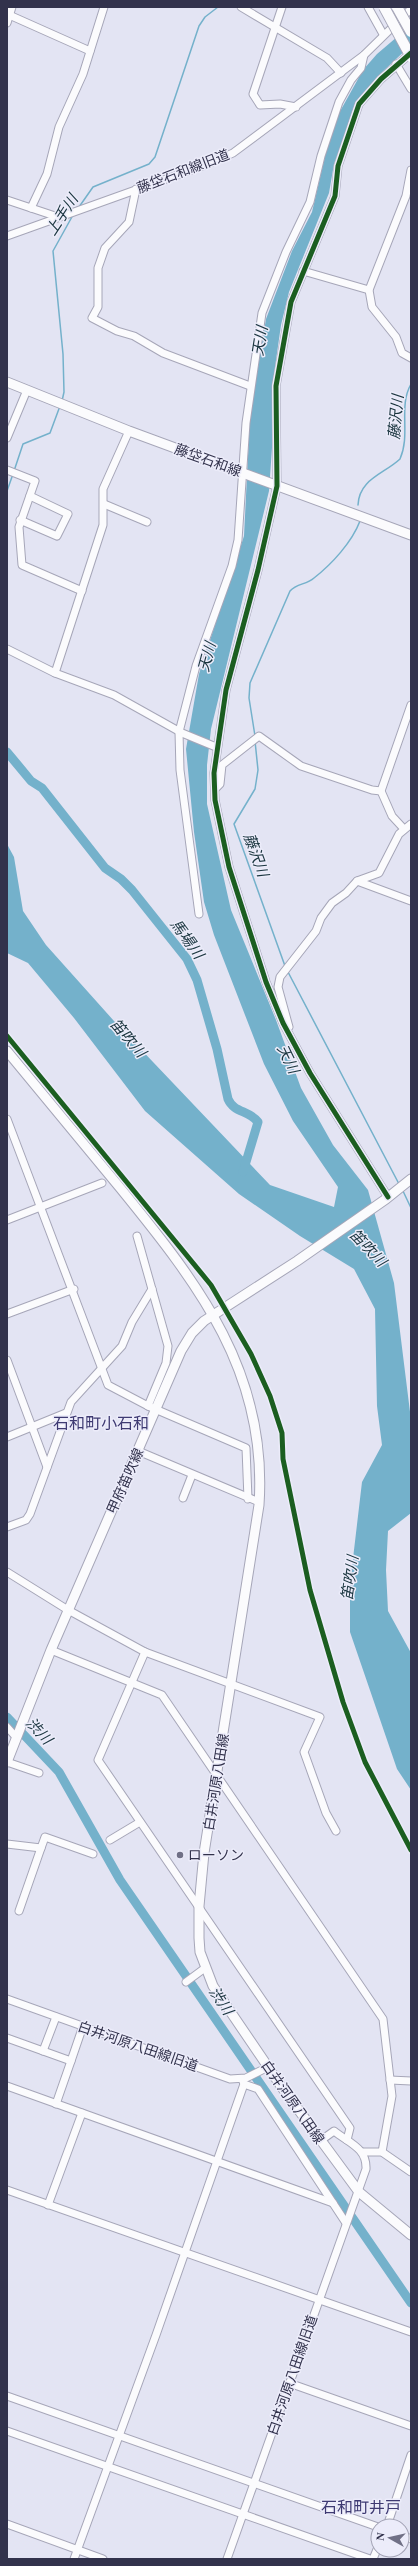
<svg xmlns="http://www.w3.org/2000/svg" width="418" height="2566" viewBox="0 0 418 2566" font-family="'Times New Roman','Noto Sans JP',serif">
<style>
.water{fill:#74b1cb}
.lines{fill:none;stroke-linecap:round;stroke-linejoin:round}
.stream{stroke:#74b1cb;stroke-width:1.5}
.river{stroke:#74b1cb;stroke-width:9}
.minor-casing{stroke:#a6a6b8;stroke-width:9}
.major-casing{stroke:#a6a6b8;stroke-width:11}
.minor{stroke:#fbfbfd;stroke-width:7}
.major{stroke:#fbfbfd;stroke-width:9}
.highway-bridge-casing{stroke:#a6a6b8;stroke-width:12;stroke-linecap:butt}
.highway-bridge{stroke:#fbfbfd;stroke-width:10}
.cycleway-casing{stroke:#ececfa;stroke-width:8}
.cycleway{stroke:#1b5e20;stroke-width:5}
.poi-dot{fill:#707086;stroke:#ececfa;stroke-width:1.5}
.labels{text-anchor:middle;stroke-width:3;stroke-linejoin:round;paint-order:stroke}
.street-label{font-size:14px;fill:#32324c;stroke:#ececfa}
.poi-label{font-size:14px;fill:#32324c;stroke:#ececfa;text-anchor:start}
.water-label{font-size:15px;font-style:italic;fill:#19343e;stroke:#ececfa}
.quarter-label{font-size:16px;fill:#3e3a72;stroke:#ececfa}
</style>
<rect width="100%" height="100%" fill="#e3e4f3"/>
<path class="water" d="M411 25V45L377 77 354 108 334 164 329 193 289 292 281 325 273 381 274 419 269 491 211 729 207 765V804L231 910 276 1020 301 1088 333 1145 368 1190 394 1283 411 1420V1513L388 1531 386 1570 388 1611 411 1653V1790L397 1769 350 1632V1584L362 1482 382 1445 377 1406 375 1309 354 1269 300 1236 239 1194 145 1111 74 1018 28 963 7 953V844L14 857 23 911 46 945 114 1021 270 1185 334 1207 338 1187 293 1121 264 1064 214 935 204 902 194 832 186 749 199 674 244 536 250 416 266 319 292 251 312 212 326 152 338 115 363 70 377 54Z"/>
<g class="lines">
<g class="stream">
<path d="M79 207 93 187 149 164 155 157 199 26 205 17 218 7"/>
<path d="M62 401 64 392 63 354 53 251 73 215"/>
<path d="M14 471 23 444 50 433 60 406"/>
<path d="M7 491 13 474"/>
<path d="M358 505C359 479 384 474 400 459 411 434 398 407 411 384"/>
<path d="M255 736 249 698 250 683 290 591C297 583 306 585 314 578 332 564 352 542 360 521"/>
<path d="M255 741 258 770 255 789 234 824 285 966"/>
<path d="M288 972 399 1184"/>
<path d="M403 1191 411 1208"/>
</g>
<g class="river">
<path d="M7 752 31 781 42 788 105 868 121 879 132 890 187 959 197 980 217 1049 228 1099C234 1113 249 1110 258 1122L243 1172"/>
<path d="M7 1717 59 1772 120 1880 411 2303"/>
</g>
<g class="minor-casing">
<g id="minor">
<path d="M241 7 327 58 341 73"/>
<path d="M282 7 253 94 260 105 280 104 296 107"/>
<path d="M368 7 383 34"/>
<path d="M7 14 90 51"/>
<path d="M7 23 12 7"/>
<path d="M396 64 411 89"/>
<path d="M411 170 406 196 369 290 372 307 396 337 402 353 411 358"/>
<path d="M136 189 129 222 105 248 98 268V307L92 318 117 331 134 336 163 353 250 386"/>
<path d="M7 200 58 217"/>
<path d="M31 208 47 174 59 127 83 74 104 7"/>
<path d="M7 236 208 164 233 153 364 55 411 9"/>
<path d="M303 271 369 290"/>
<path d="M7 438 27 390"/>
<path d="M7 470 35 481 19 527 22 565 82 591"/>
<path d="M104 504 147 522"/>
<path d="M20 520 57 536 68 514 30 496"/>
<path d="M7 649 55 673 114 695 182 733 216 747"/>
<path d="M55 673 103 525V489L129 431"/>
<path d="M215 789 220 784 222 765 259 736 301 766 372 790 381 791"/>
<path d="M404 829 392 816 381 791 411 705"/>
<path d="M357 881 411 901"/>
<path d="M199 914 180 770 179 732 196 666 232 566 238 540 246 423 262 313 286 252 310 202 321 156 339 102 351 80 361 68 364 55"/>
<path d="M289 1027 278 987 280 977 316 931 321 918 332 903 346 893 357 881 379 873 399 834 411 824"/>
<path d="M7 1119 108 1385 148 1406 246 1448 248 1499"/>
<path d="M388 1197 310 1073 283 1023 266 982 229 867 215 800 214 773 226 690 258 570 277 486 276 386 291 302 335 196 338 166 359 104 381 79 411 53"/>
<path d="M7 1220 102 1183"/>
<path d="M137 1236 168 1346 166 1363 148 1406"/>
<path d="M7 1314 74 1289"/>
<path d="M7 1360 47 1467"/>
<path d="M7 1437 66 1413"/>
<path d="M138 1451 259 1502"/>
<path d="M183 1498 192 1475"/>
<path d="M7 1527 26 1520 30 1514 71 1402 122 1346 132 1322 152 1289"/>
<path d="M7 1572 68 1610 145 1652 320 1717 304 1752 326 1813 336 1831"/>
<path d="M51 1650 162 1695 383 2019 392 2096 382 2152"/>
<path d="M145 1652 98 1760 350 2128 347 2140"/>
<path d="M7 1727 16 1737"/>
<path d="M7 1762 39 1773"/>
<path d="M110 1840 140 1822"/>
<path d="M7 1844 41 1848 45 1837 93 1854"/>
<path d="M19 1911 41 1848"/>
<path d="M186 1982 205 1968"/>
<path d="M7 1999 230 2079 246 2078 268 2067"/>
<path d="M7 2038 71 2061 83 2026"/>
<path d="M43 2051 56 2017"/>
<path d="M390 2080 411 2081"/>
<path d="M244 2084 258 2089 346 2223"/>
<path d="M7 2086 333 2203"/>
<path d="M56 2104 71 2061"/>
<path d="M363 2152H382L411 2172"/>
<path d="M7 2190 411 2332"/>
<path d="M48 2205 82 2113"/>
<path d="M289 2383 411 2426"/>
<path d="M7 2396 378 2527"/>
<path d="M7 2431 370 2559"/>
<path d="M7 2524 103 2559"/>
<path d="M387 2526 411 2455"/>
<path d="M402 2535 411 2539"/>
<path d="M74 2559 156 2335 244 2084 242 2079"/>
<path d="M227 2559 366 2169C367 2148 349 2143 334 2131L320 2141"/>
<path d="M373 2559 378 2547"/>
</g>
</g>
<g class="major-casing">
<g id="major">
<path d="M7 382 129 431 411 535"/>
<path d="M7 1051C45 1097 83 1143 121 1189 199 1285 268 1373 259 1505L204 1853 199 1906V1938L200 1952 213 1986 281 2086 359 2192 411 2235"/>
<path d="M7 1762 51 1650 181 1351 192 1333 204 1321 297 1261 386 1199 411 1179"/>
</g>
</g>
<use href="#minor" class="minor"/>
<use href="#major" class="major"/>
<g class="highway-bridge-casing">
<g id="highway-bridge">
<path d="M384 7 411 57"/>
<path d="M397 7 411 32"/>
</g>
</g>
<use href="#highway-bridge" class="highway-bridge"/>
<g class="cycleway-casing">
<g id="cycleway">
<path d="M7 1036 211 1285 251 1354 270 1396 282 1433 283 1459 310 1590 343 1702 365 1762 411 1850"/>
<path d="M388 1197 310 1073 283 1023 266 982 229 867 215 800 214 773 226 690 258 570 277 486 276 386 291 302 335 196 338 166 359 104 381 79 411 53"/>
</g>
</g>
<use href="#cycleway" class="cycleway"/>
</g>
<circle class="poi-dot" cx="180" cy="1855" r="4"/>
<g class="labels">
<g class="street-label">
<text transform="translate(183 171) rotate(-21)" y="5">藤垈石和線旧道</text>
<text transform="translate(208 460) rotate(20)" y="5">藤垈石和線</text>
<text transform="translate(125 1481) rotate(-66)" y="5">甲府笛吹線</text>
<text transform="translate(216 1782) rotate(-81)" y="5">白井河原八田線</text>
<text transform="translate(138 2046) rotate(19)" y="5">白井河原八田線旧道</text>
<text transform="translate(293 2102) rotate(55)" y="5">白井河原八田線</text>
<text transform="translate(292 2375) rotate(-71)" y="5">白井河原八田線旧道</text>
</g>
<g class="poi-label">
<text x="188" y="1860">ローソン</text>
</g>
<g class="water-label">
<text transform="translate(62 215) rotate(-57)" y="5">上手川</text>
<text transform="translate(260 341) rotate(-81)" y="5">天川</text>
<text transform="translate(396 417) rotate(-85)" y="5">藤沢川</text>
<text transform="translate(207 657) rotate(-75)" y="5">天川</text>
<text transform="translate(256 855) rotate(70)" y="5">藤沢川</text>
<text transform="translate(187 939) rotate(54)" y="5">馬場川</text>
<text transform="translate(128 1038) rotate(49)" y="5">笛吹川</text>
<text transform="translate(288 1059) rotate(64)" y="5">天川</text>
<text transform="translate(368 1248) rotate(46)" y="5">笛吹川</text>
<text transform="translate(350 1578) rotate(-82)" y="5">笛吹川</text>
<text transform="translate(39 1731) rotate(47)" y="5">渋川</text>
<text transform="translate(221 2001) rotate(56)" y="5">渋川</text>
</g>
<g class="quarter-label">
<text x="101" y="1429">石和町小石和</text>
<text x="361" y="2513">石和町井戸</text>
</g>
</g>
<rect width="418" height="2566" fill="none" stroke="#32324c" stroke-width="16"/>
<g transform="translate(390 2538) rotate(278)"><circle r="19" fill="#ececfa" stroke="#a2a2b4"/>
<path d="M0-3L7 15L0 10L-7 15Z" fill="#707086"/>
<text y="-6" font-size="11" font-weight="bold" text-anchor="middle" fill="#32324c">N</text>
</g>
</svg>
